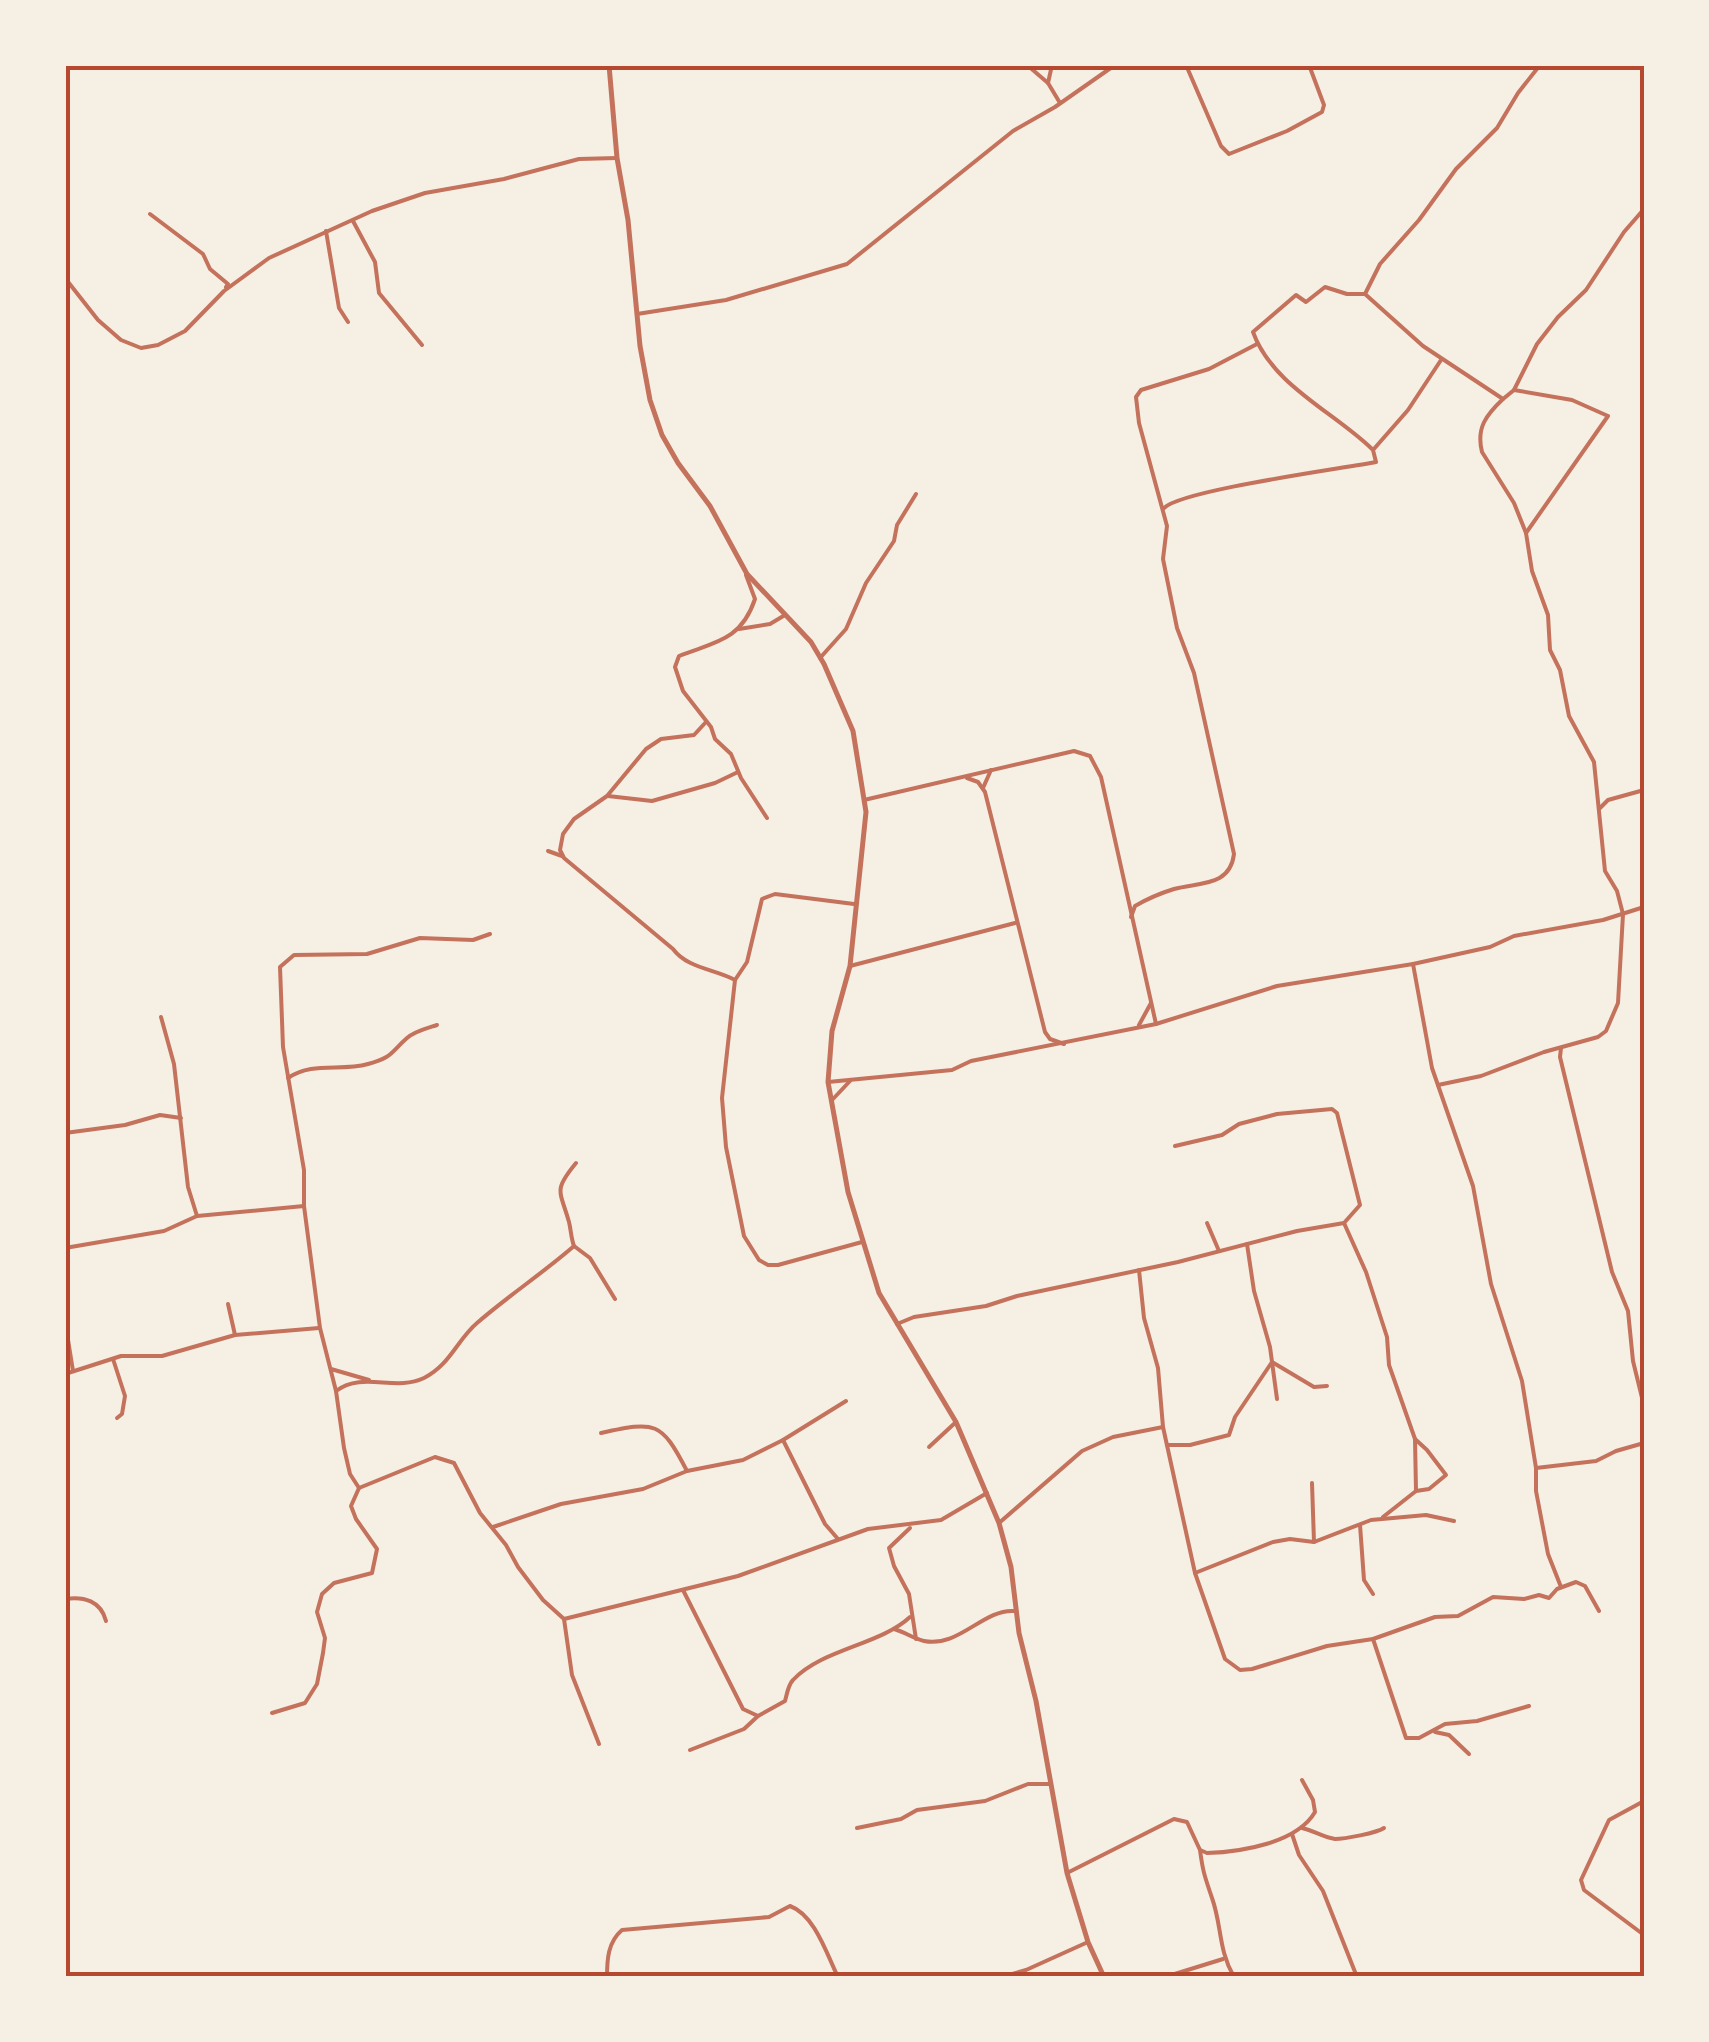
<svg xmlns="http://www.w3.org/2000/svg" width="1709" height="2042" viewBox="0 0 1709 2042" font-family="'Alegreya Sans',sans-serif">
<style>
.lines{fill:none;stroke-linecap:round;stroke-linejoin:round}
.minor{stroke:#c5725c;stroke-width:4}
.tertiary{stroke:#c5725c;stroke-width:5}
.neatline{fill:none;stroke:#b5482f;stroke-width:4}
</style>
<rect width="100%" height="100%" fill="#f6efe4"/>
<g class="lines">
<g class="minor">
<path d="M1027 65 1048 83"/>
<path d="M1052 65 1048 83 1060 103"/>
<path d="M1186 65 1221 146 1229 154 1287 131 1322 112 1324 105 1309 65"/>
<path d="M150 214 203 254 210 269 228 284 226 287"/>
<path d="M353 221 375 262 379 293 422 345"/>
<path d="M326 231 339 308 348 322"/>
<path d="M65 278 98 320 121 340 141 348 158 345 185 331 224 291 269 258 372 211 425 193 504 179 579 159 617 158"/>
<path d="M1365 294H1347L1325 287 1306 302 1296 295 1253 332C1272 385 1334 412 1372 449"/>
<path d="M637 314 726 300 847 264 1013 131 1055 107 1115 65"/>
<path d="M1514 390 1537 344 1558 317 1586 290 1624 232 1644 209"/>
<path d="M1503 399C1486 415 1476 428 1482 452L1514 503 1526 533"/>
<path d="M1164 508C1182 490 1340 469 1376 462L1373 450 1408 410 1441 360"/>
<path d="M746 575 755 599C741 641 714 642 679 656L675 667 683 691 711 727 715 739 731 754 741 778 767 818"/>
<path d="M739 629 770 624 785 615"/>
<path d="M820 658 846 629 866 583 894 541 897 525 916 494"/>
<path d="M706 722 694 735 661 739 646 749 607 796 574 819 563 834 560 850 564 858 673 949C687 968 714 969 735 980"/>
<path d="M967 778 978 782 985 792 1045 1032 1050 1039 1064 1044"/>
<path d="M983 788 991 770"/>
<path d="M608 796 652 801 715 783 738 772"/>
<path d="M864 800 1074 751 1090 756 1101 777 1156 1024"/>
<path d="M1600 808 1608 800 1644 790"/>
<path d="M548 851 562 856"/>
<path d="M854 904 775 894 762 899 747 962 735 980 722 1098 726 1147 744 1236 759 1260 768 1265H778L862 1242"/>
<path d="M1131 917 1135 906C1147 899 1161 893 1174 889 1199 882 1230 887 1234 854L1194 673 1177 628 1163 559 1167 526 1139 423 1136 397 1141 390 1209 369 1257 344"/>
<path d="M1413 964 1432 1068 1473 1186 1491 1284 1522 1381 1536 1468V1491L1548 1554 1561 1587"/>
<path d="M850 966 1015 923"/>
<path d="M161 1017 174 1064 188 1187 197 1216"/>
<path d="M1139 1025 1151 1003"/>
<path d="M1561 1048 1560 1057 1612 1272 1628 1311 1633 1361 1644 1406"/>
<path d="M288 1078C313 1061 340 1072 368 1064 392 1058 391 1052 407 1038 415 1031 428 1028 437 1025"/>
<path d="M828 1082 952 1070 971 1061 1156 1024 1277 986 1413 964 1490 947 1514 936 1603 920 1644 907"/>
<path d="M1438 1085 1481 1076 1544 1052 1598 1037 1606 1031 1618 1003 1623 914 1617 891 1605 871 1594 762 1569 716 1560 670 1550 650 1548 615 1532 571 1526 533 1608 416 1572 400 1514 390 1503 399 1423 346 1365 294 1380 264 1419 220 1456 169 1497 128 1518 93 1540 65"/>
<path d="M833 1099 850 1081"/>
<path d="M65 1133 125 1125 160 1115 181 1118"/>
<path d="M576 1163C553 1191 560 1190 569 1222 571 1230 571 1238 574 1246L590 1258 615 1299"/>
<path d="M1207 1223 1219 1251"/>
<path d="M1344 1223 1366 1272 1387 1337 1389 1365 1415 1439 1416 1491 1383 1517"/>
<path d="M1247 1244 1254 1291 1270 1347 1277 1399"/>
<path d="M65 1248 164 1231 197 1216 304 1206"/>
<path d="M1139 1270 1144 1318 1158 1368 1163 1427 1195 1573 1225 1659 1240 1670 1252 1669 1327 1646 1373 1639 1435 1617 1458 1616 1493 1597 1524 1599 1539 1595 1549 1598 1557 1589 1576 1582 1585 1586 1599 1611"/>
<path d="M228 1304 235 1335"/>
<path d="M65 1321 73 1371"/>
<path d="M897 1324 914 1317 986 1306 1017 1296 1178 1262 1297 1231 1344 1223 1360 1205 1337 1113 1332 1109 1277 1114 1239 1124 1222 1135 1175 1146"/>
<path d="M113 1359 125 1396 122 1414 117 1418"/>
<path d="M331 1369 369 1380"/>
<path d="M65 1374 121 1356H162L235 1335 319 1328"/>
<path d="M336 1391C363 1371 395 1392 424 1378 450 1365 457 1340 477 1323 508 1296 543 1273 574 1246"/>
<path d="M601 1433C656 1421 661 1421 687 1471"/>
<path d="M1415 1439 1427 1450 1446 1475 1429 1489 1416 1491"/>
<path d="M783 1440 825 1524 838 1539"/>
<path d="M1167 1445H1190L1229 1435 1235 1417 1272 1362 1314 1387 1327 1386"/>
<path d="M929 1447 956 1422"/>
<path d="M1536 1468 1596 1461 1616 1451 1644 1443"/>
<path d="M1312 1483 1314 1542"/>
<path d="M359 1488 350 1474 344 1448 336 1391 320 1328 304 1206V1170L283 1047 280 967 294 955 367 954 420 938 473 940 490 934"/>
<path d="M999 1523 1082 1451 1113 1437 1163 1427"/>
<path d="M1360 1525 1364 1580 1373 1594"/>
<path d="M493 1527 561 1504 643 1489 687 1471 743 1460 783 1440 846 1401"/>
<path d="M910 1528 889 1548 894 1566 909 1594 916 1639"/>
<path d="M1195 1573 1273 1542 1290 1539 1314 1542 1371 1520 1426 1515 1454 1521"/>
<path d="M683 1590 743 1709 758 1716"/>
<path d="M65 1599C84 1596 101 1601 106 1621"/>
<path d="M564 1619 738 1576 868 1529 941 1520 987 1493"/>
<path d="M894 1629C905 1632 914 1639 924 1641 959 1648 983 1609 1014 1611"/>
<path d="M1373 1639 1406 1738H1419L1445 1724 1477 1721 1529 1706"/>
<path d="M272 1713 305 1703 317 1684 323 1653 325 1638 317 1612 322 1594 334 1583 372 1573 377 1549 356 1519 351 1506 359 1488 435 1457 454 1463 480 1513 506 1545 518 1567 543 1600 564 1619 572 1675 599 1744"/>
<path d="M1435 1732 1449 1735 1469 1754"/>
<path d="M690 1750 744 1729 758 1716 785 1701C787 1694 788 1685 793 1680 822 1649 880 1645 910 1617"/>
<path d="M1644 1801 1609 1820 1581 1880 1584 1890 1644 1935"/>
<path d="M857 1828 901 1819 917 1810 985 1801 1028 1784H1051"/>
<path d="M1302 1828C1312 1830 1325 1838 1335 1839 1344 1839 1377 1833 1384 1828"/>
<path d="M1292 1834 1299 1855 1323 1891 1357 1977"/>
<path d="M1200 1850C1203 1873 1205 1877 1212 1898 1222 1926 1218 1949 1234 1977"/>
<path d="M1067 1873 1174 1819 1187 1822 1200 1850 1207 1853C1241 1852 1297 1843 1315 1812L1313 1800 1302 1780"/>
<path d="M607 1977C607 1959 608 1942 622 1930L769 1917 790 1906C815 1915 827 1955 838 1977"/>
<path d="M1002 1977 1026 1970 1088 1942"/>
<path d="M1165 1977 1223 1959"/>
</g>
<path class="tertiary" d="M609 65 617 158 628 220 640 346 650 400 662 435 678 463 710 506 747 574 811 642 824 664 853 731 866 812 850 966 832 1031 828 1082 848 1192 879 1293 956 1422 999 1523 1011 1567 1019 1633 1036 1701 1067 1873 1088 1942 1104 1977"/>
</g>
<rect width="1709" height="2042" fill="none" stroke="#f6efe4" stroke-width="135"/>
<rect x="68" y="68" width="1574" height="1906" class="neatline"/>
</svg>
